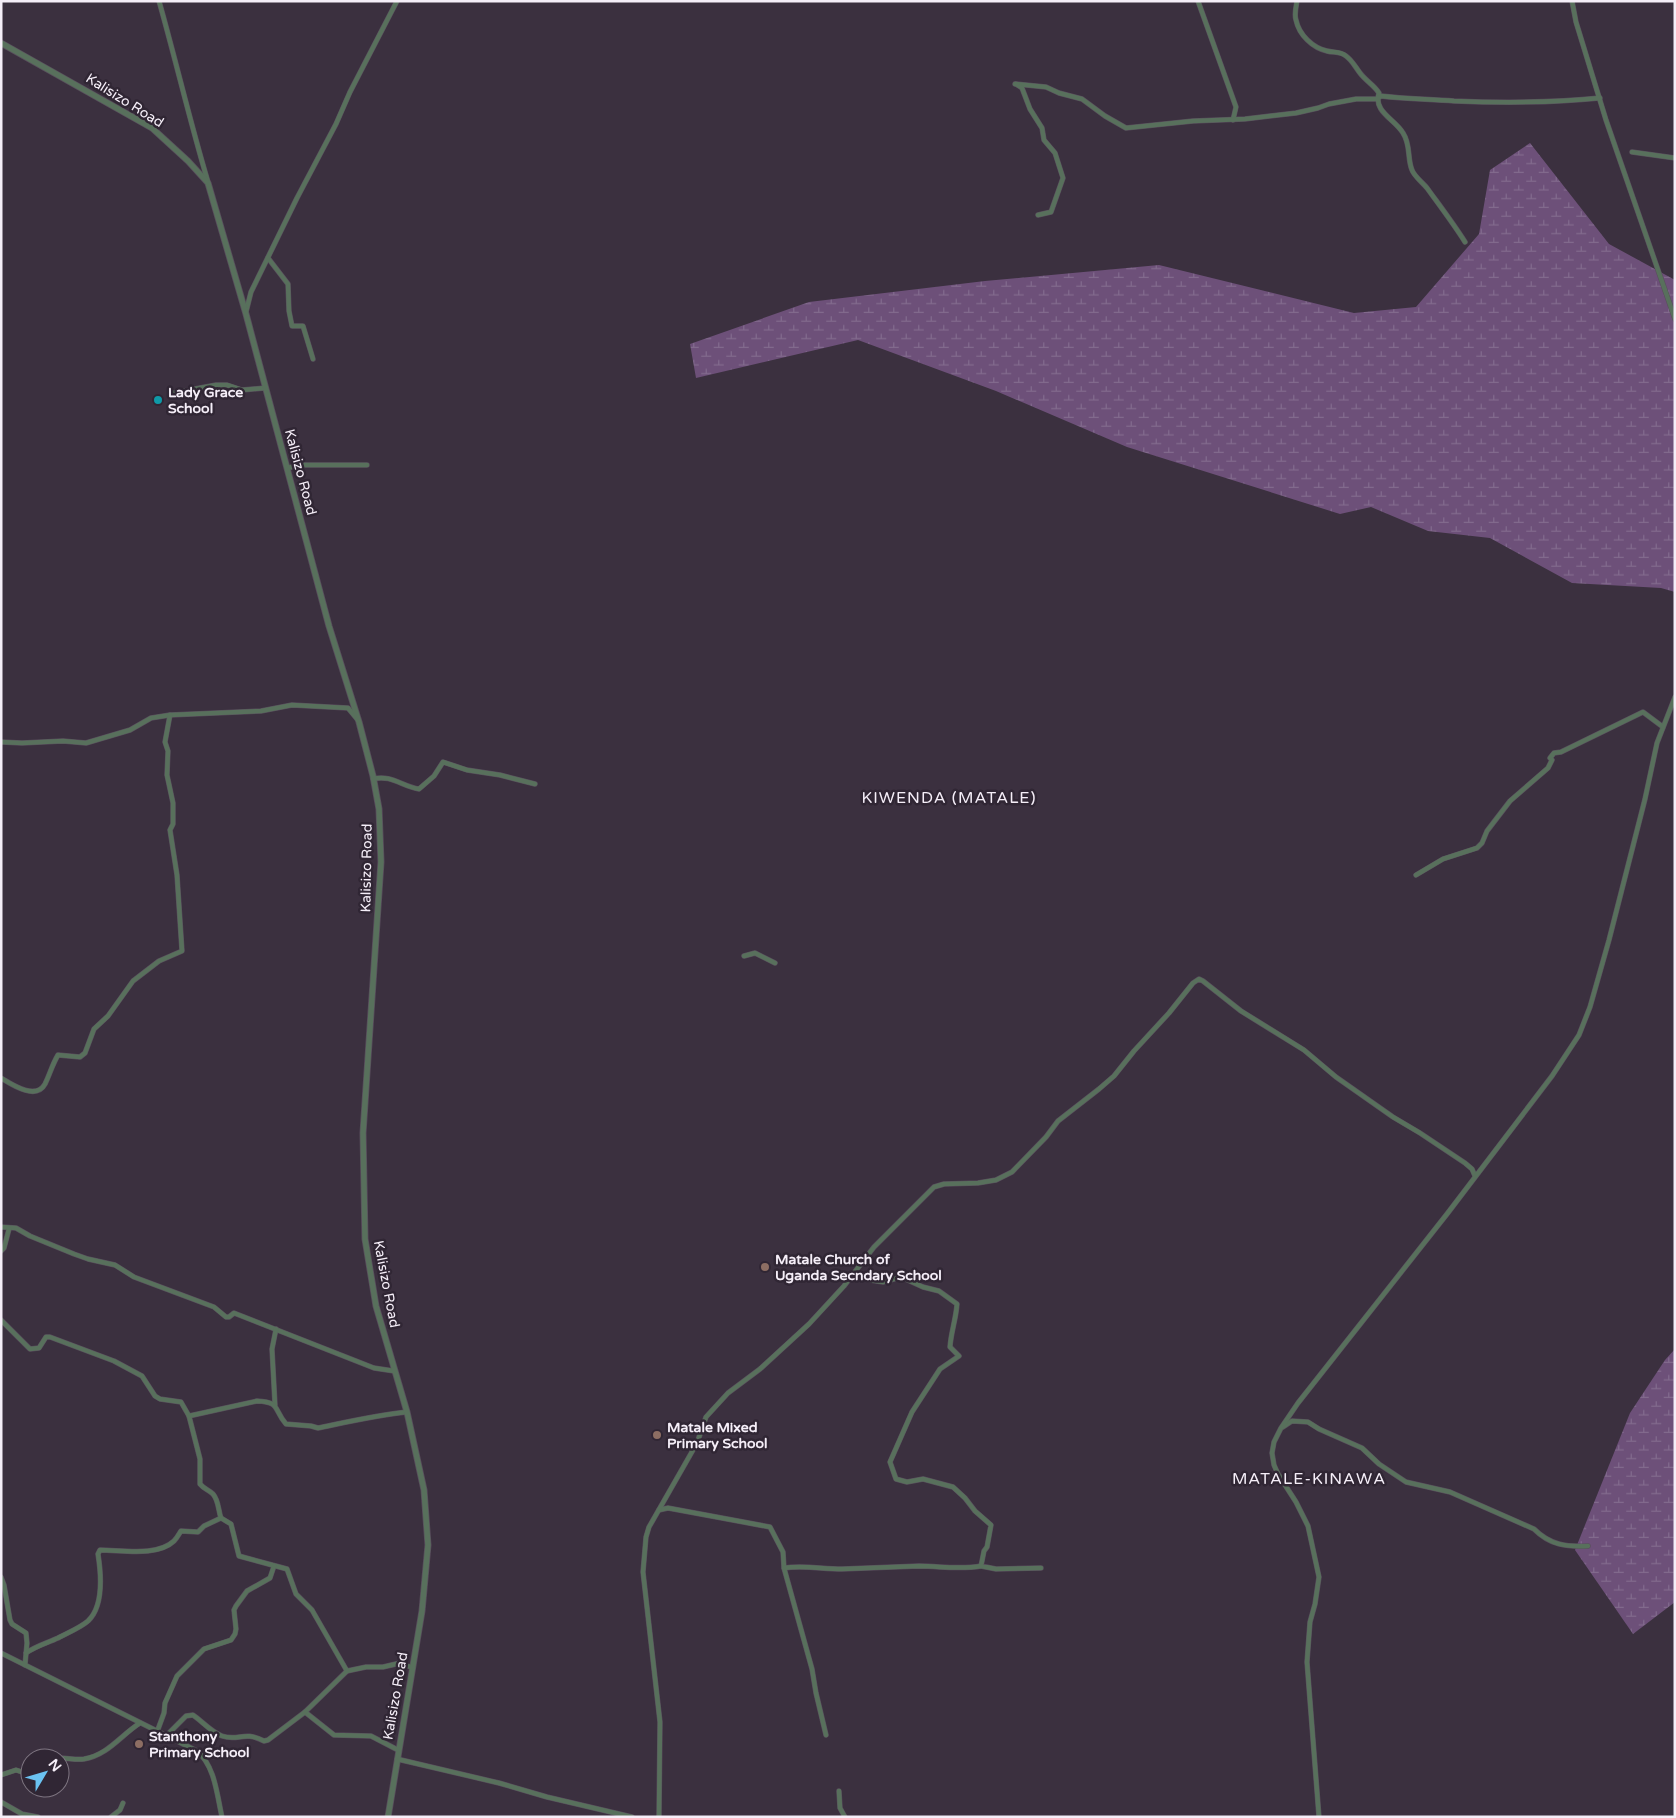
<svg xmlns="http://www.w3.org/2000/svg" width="1676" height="1818" viewBox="0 0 1676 1818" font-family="'Varela Round',sans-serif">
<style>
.wetland{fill:url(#wetland-marsh)}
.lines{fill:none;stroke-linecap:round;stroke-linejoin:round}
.minor-casing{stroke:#594e5d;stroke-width:5.5}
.tertiary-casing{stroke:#594e5d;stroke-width:7}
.minor{stroke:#58705c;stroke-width:4.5}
.tertiary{stroke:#58705c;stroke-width:5.5}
.culture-dot{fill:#0f9aa8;stroke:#302634;stroke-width:2}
.education-dot{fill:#8d6e63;stroke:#302634;stroke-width:2}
.labels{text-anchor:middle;stroke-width:5;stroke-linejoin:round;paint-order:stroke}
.street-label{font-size:14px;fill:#f5eef8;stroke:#302634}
.poi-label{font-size:14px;font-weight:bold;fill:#f5eef8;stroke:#302634;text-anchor:start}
.quarter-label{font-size:16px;letter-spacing:1px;fill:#f5eef8;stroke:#302634}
</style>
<defs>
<pattern id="wetland-marsh" width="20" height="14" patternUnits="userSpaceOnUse" patternTransform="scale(1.25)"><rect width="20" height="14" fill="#6d5079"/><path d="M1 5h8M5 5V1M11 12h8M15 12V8" fill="none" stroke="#826a8d"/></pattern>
</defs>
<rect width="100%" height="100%" fill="#3b303f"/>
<g class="wetland">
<path d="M1530 143 1609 244 1675 280V592L1661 588 1572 583 1490 538 1428 531 1371 507 1340 514 1127 447 996 391 858 340 696 378 690 344 809 302 985 281 1159 265 1354 313 1416 307 1479 234 1490 170Z"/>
<path d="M1675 1349V1602L1633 1634 1575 1550 1630 1413 1665 1360Z"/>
</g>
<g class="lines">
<g class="minor-casing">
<g id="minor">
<path d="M159 1C176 61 190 122 208 182"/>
<path d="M1198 1 1236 107 1233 120"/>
<path d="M1297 1C1296 7 1294 15 1296 20 1299 35 1313 48 1327 51 1334 53 1340 51 1346 56 1352 60 1356 68 1360 73 1366 81 1374 85 1379 93 1373 112 1395 119 1403 133 1411 145 1407 158 1412 170 1414 176 1422 182 1427 188 1440 206 1453 223 1465 242"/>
<path d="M1572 1 1576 22 1606 120 1675 319"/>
<path d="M1015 84 1046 87 1059 93 1082 99 1105 116 1126 128 1193 121 1245 119 1296 113 1318 108 1329 104 1356 99H1377L1381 96C1406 99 1430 99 1454 101 1503 103 1551 103 1600 98"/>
<path d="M1016 84 1022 88 1030 109 1042 128 1044 140 1055 153 1063 178 1051 212 1038 215"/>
<path d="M1632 152 1675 158"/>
<path d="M268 258 288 284 289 311 292 326H303L313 359"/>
<path d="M246 312 251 292 297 198 336 124 350 92 397 1"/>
<path d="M173 393 216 385H227L242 390 265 388"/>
<path d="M287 468 302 465H367"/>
<path d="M1 742 22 743 63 741 86 743 130 730 151 718 170 715 261 711 292 705 348 708 358 720"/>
<path d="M1550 758 1554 753 1561 752 1643 712 1663 727"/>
<path d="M373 779C391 774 403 787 419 789L434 776 443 762 467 770 500 775 535 784"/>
<path d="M1416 875 1443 859 1477 848 1482 843 1487 831 1510 801 1548 768 1552 760"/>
<path d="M744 956 755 953 775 963"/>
<path d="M1 1078C11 1084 36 1101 45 1084 50 1074 52 1065 58 1055L80 1057 85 1053 94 1029 108 1016 133 981 159 961 182 951 177 875 170 830 173 824V803L167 775 168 751 165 742 170 715"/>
<path d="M1 1227 16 1228 30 1236 74 1254 88 1259 115 1265 134 1277 214 1307 226 1317H229L234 1313 374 1368 394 1371"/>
<path d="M1 1251 4 1248 9 1229"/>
<path d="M850 1277 883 1282 901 1277 923 1287 939 1291 957 1304C956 1319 951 1332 950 1347L959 1356 940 1369 912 1412 890 1462 896 1479 907 1482 923 1479 953 1487 965 1498 975 1511 991 1525 987 1547 984 1551 981 1566 996 1569 1041 1568"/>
<path d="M1 1320 30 1349 39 1348 46 1337H50L114 1361 142 1376 155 1396 160 1399 181 1402 189 1416"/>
<path d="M275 1405 272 1349 276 1329"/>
<path d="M407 1412C377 1415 347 1422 318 1428L311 1426 286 1424C273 1409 281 1402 257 1401L189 1416 200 1459V1484C204 1489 209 1490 213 1494 219 1501 218 1510 221 1518L231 1524 239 1556 287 1569 296 1594 312 1610 347 1671 366 1667H383L400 1663 413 1668"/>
<path d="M1283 1427 1292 1421 1308 1422 1319 1429 1362 1448 1379 1464 1406 1482 1450 1492 1534 1529C1550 1545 1566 1547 1588 1546"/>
<path d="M659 1510 668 1508 770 1527 783 1552 784 1568 812 1669 816 1693 826 1735"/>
<path d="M784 1568C803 1565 822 1569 842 1569 867 1568 893 1567 919 1566 940 1566 959 1570 981 1566"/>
<path d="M1 1577 4 1585 10 1620 12 1624 26 1633 27 1643 25 1665"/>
<path d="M1 1653 197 1751C215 1766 217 1795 222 1817"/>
<path d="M26 1653C36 1646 47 1643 58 1638 67 1633 80 1628 88 1621 104 1606 101 1573 98 1554L100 1550C122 1550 157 1557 174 1541 177 1538 179 1534 181 1531L198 1532 204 1526 221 1518"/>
<path d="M347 1671 305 1712 334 1735 371 1736 398 1750"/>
<path d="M157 1732 164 1713 165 1703 177 1676 204 1649 231 1640 235 1634 236 1629 234 1610 236 1606 247 1591 270 1578 274 1566"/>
<path d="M166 1736 186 1716 193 1715C203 1722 211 1732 222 1736 239 1742 243 1730 264 1741L268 1740 305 1712"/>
<path d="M60 1758C68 1758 76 1760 84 1759 108 1755 121 1735 140 1723"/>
<path d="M397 1759 499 1783 547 1797 632 1817"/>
<path d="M1 1775 16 1770 22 1772 30 1771"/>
<path d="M839 1791 840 1808 845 1817"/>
<path d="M1 1802 22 1814 38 1817"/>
<path d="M111 1817 120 1810 123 1803"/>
<path d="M659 1817 660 1722 643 1572 646 1537 649 1527 697 1443 706 1417 728 1393 760 1369 809 1324 844 1286 874 1247 934 1187 944 1184 978 1183 996 1180 1012 1172 1046 1137 1058 1121 1099 1089 1114 1076 1134 1051 1169 1013 1193 983 1199 979 1203 981 1241 1011 1304 1050 1336 1077 1393 1117 1420 1133 1465 1163 1472 1169 1475 1176"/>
<path d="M1319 1817 1307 1662 1310 1622 1315 1604 1319 1577 1308 1526 1296 1502 1278 1474 1274 1465 1272 1453 1274 1442 1281 1428 1298 1403 1447 1214 1552 1076 1579 1035 1590 1007 1609 940 1645 799 1657 743 1675 697"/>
</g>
</g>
<g class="tertiary-casing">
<path id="tertiary" d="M1 43 152 128 188 161 208 183 246 314 329 626 359 722 373 776 379 809 381 862 363 1133 365 1239 376 1306 407 1412 424 1490 428 1545 422 1611 388 1817"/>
</g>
<use href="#minor" class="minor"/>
<use href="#tertiary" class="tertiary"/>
</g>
<circle class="culture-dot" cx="158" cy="400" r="5"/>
<g class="education-dot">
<circle cx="765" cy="1267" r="5"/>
<circle cx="657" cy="1435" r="5"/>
<circle cx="139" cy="1744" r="5"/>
</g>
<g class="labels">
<g class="street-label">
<text transform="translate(125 100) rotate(32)" y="5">Kalisizo Road</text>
<text transform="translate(301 472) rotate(75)" y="5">Kalisizo Road</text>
<text transform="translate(366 868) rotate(-89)" y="5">Kalisizo Road</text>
<text transform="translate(387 1284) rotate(79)" y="5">Kalisizo Road</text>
<text transform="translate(395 1696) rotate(-80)" y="5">Kalisizo Road</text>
</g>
<g class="poi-label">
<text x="168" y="397">Lady Grace<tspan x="168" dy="16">School</tspan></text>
<text x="775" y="1264">Matale Church of<tspan x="775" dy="16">Uganda Secndary School</tspan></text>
<text x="667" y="1432">Matale Mixed<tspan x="667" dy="16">Primary School</tspan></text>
<text x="149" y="1741">Stanthony<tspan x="149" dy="16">Primary School</tspan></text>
</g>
<g class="quarter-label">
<text x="949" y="803">KIWENDA (MATALE)</text>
<text x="1309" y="1484">MATALE-KINAWA</text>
</g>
</g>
<rect width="1676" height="1818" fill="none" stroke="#f5eef8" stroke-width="5"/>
<g transform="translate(45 1773) rotate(52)"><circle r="24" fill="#302634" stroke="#7f7682"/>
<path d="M0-4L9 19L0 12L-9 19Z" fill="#6bc3f2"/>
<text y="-8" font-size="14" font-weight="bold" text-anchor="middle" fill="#f5eef8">N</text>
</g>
</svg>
